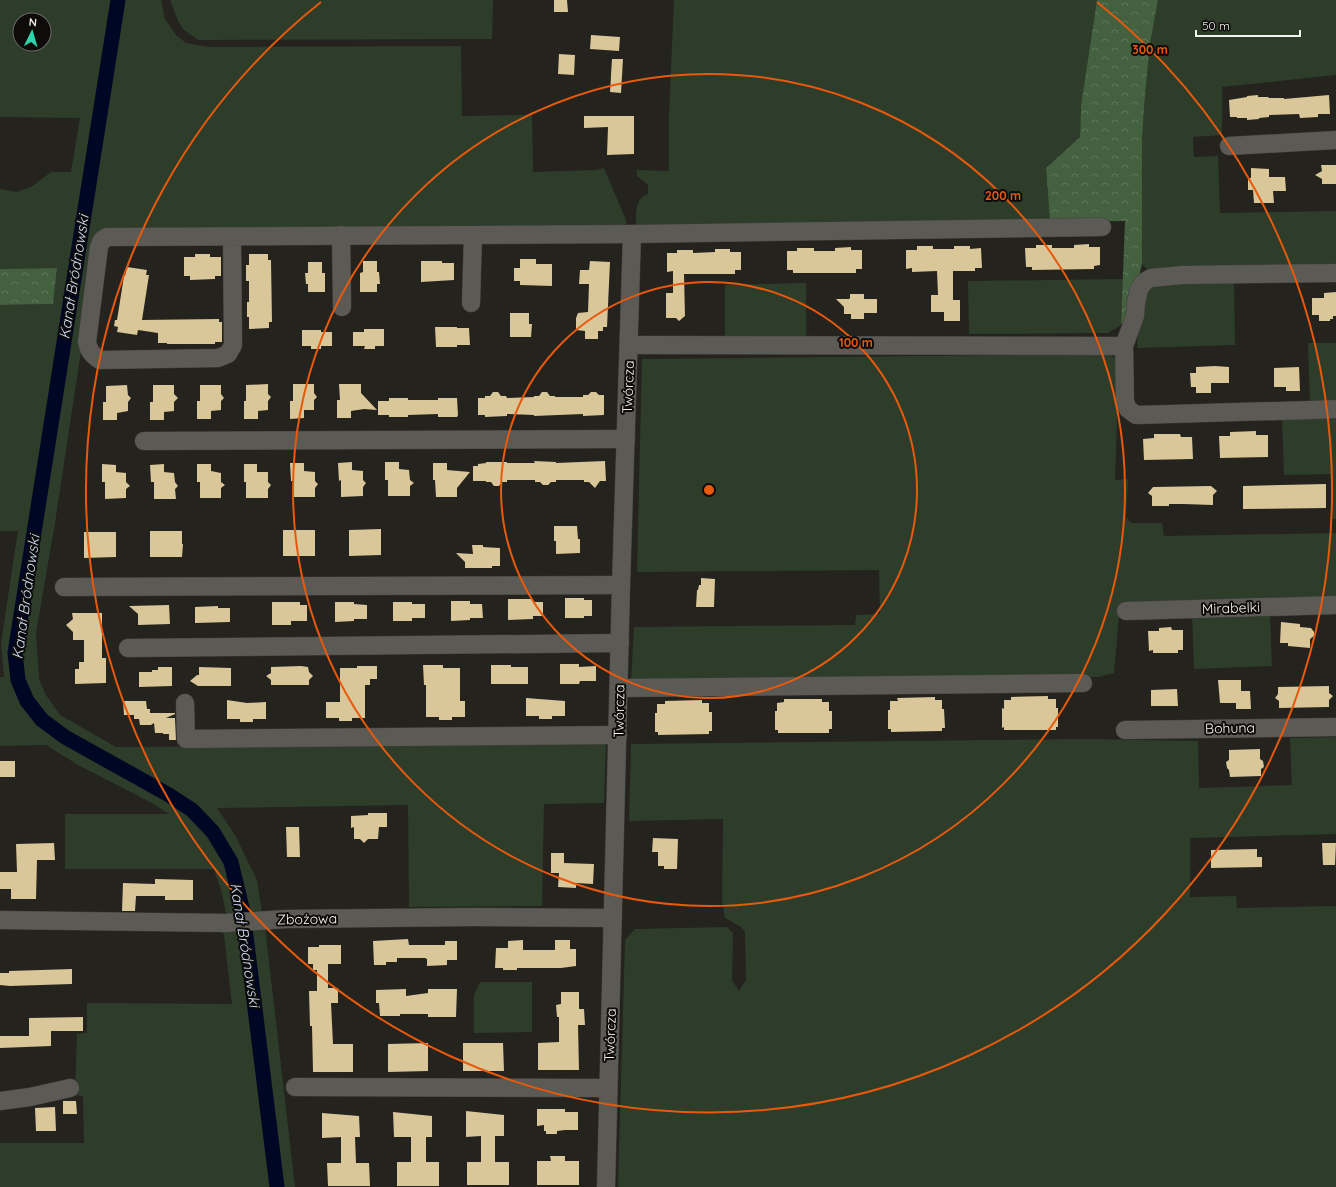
<svg xmlns="http://www.w3.org/2000/svg" width="1336" height="1187" viewBox="0 0 1336 1187" font-family="Quicksand,sans-serif">
<style>
.grass{fill:#2d3d2a;fill-rule:evenodd}
.forest{fill:url(#forest-crowns)}
.lines{fill:none;stroke-linecap:round;stroke-linejoin:round}
.canal{stroke:#000724;stroke-width:15}
.building{fill:#d9c699}
.minor-casing{stroke:#403f3b;stroke-width:19}
.minor{stroke:#5c5a55;stroke-width:18}
.ring{fill:none;stroke:#e8590c;stroke-width:2}
.labels{text-anchor:middle;stroke-width:4;stroke-linejoin:round;paint-order:stroke}
.street-label{font-size:14px;fill:#f3f2ef;stroke:#0d0c0a}
.water-label{font-size:15px;font-style:italic;fill:#cddbf4;stroke:#0d0c0a}
.centre{fill:#e8590c;stroke:#0d0c0a;stroke-width:2}
.ring-label{font-size:12px;text-anchor:middle;font-weight:bold;fill:#e8590c;stroke:#0d0c0a;stroke-width:4;stroke-linejoin:round;paint-order:stroke}
</style>
<defs>
<pattern id="forest-crowns" width="20" height="18" patternUnits="userSpaceOnUse"><rect width="20" height="18" fill="#43603f"/><path d="M2 6a3 3 0 1 1 6 0M12 15a3 3 0 1 1 6 0" fill="none" stroke="#5f775b"/></pattern>
</defs>
<rect width="100%" height="100%" fill="#24231e"/>
<g class="grass">
<path d="M0 0H161L165 19 176 35 186 43 210 47 461 46 462 116 532 115 533 172 597 170 604 168 626 220 627 227 99 232 55 523 36 633 39 679 46 695 60 715 116 747 606 744 604 803 544 804 542 906 409 907 408 805 217 808 235 835 257 880 262 913 227 918 222 893 214 869H65V814H169L150 802 78 765 46 745 0 746V677H4L1 643 18 531H0V305L53 304 57 268 0 269V189L17 192 31 187 51 172H71L80 118 0 117ZM20 20H44V44H20Z"/>
<path d="M170 0H493L492 39 198 40 184 30 178 21Z"/>
<path d="M674 0H1097L1081 105 1080 137 1046 168 1050 222 636 227C636 216 634 198 648 194V185L637 176V170L669 171V115Z"/>
<path d="M1158 0H1336V75L1222 87V135L1193 137 1194 157 1218 156 1220 213 1336 211V266L1148 270 1142 264V138L1145 96 1150 44Z"/>
<path d="M1123 279 1121 325 1108 333 969 334 968 281Z"/>
<path d="M806 283V337L725 338V285Z"/>
<path d="M1234 283 1235 345 1137 348 1141 293 1149 285Z"/>
<path d="M1308 343H1336V402L1310 403Z"/>
<path d="M1109 354 1119 361 1115 480 1128 479 1126 517 1131 523H1162L1164 536 1336 533V601L1120 605 1114 673 1098 677 631 681 634 627 855 625 856 615 880 614 879 570 637 572 642 359Z"/>
<path d="M1336 418V519H1333L1332 474 1284 475 1282 419Z"/>
<path d="M1270 612 1272 666 1194 669 1192 615Z"/>
<path d="M1336 737V834L1190 838V897L1236 896 1237 908 1336 906V1187H618L625 940 635 929 727 927 733 933 732 980 739 991 746 980 745 932 741 927 725 918 722 901 723 819 629 821 631 744 1086 739 1198 741 1199 788 1292 785 1290 738Z"/>
<path d="M265 927 295 1187H0V1143H84L83 1096 75 1095 77 1034 87 1033V1003L232 1004 224 935 219 928Z"/>
<path d="M480 982H532V1032L474 1033V995Z"/>
</g>
<g class="forest">
<path d="M1097 0H1158L1150 44 1145 96 1142 138V264L1131 309 1121 325 1125 221 1050 222 1046 168 1080 137 1081 105Z"/>
<path d="M57 268 53 304 0 305V269Z"/>
</g>
<g class="lines">
<path class="canal" d="M118 0 15 653 18 680 27 701 42 720 65 737 169 795 192 810 213 832 231 862 243 912 277 1187"/>
</g>
<g class="building">
<path d="M554 0H567L568 12H554Z"/>
<path d="M591 35 620 37 619 51 590 49Z"/>
<path d="M559 54 575 55 574 75 558 74Z"/>
<path d="M612 59H623L621 93 610 92Z"/>
<path d="M1258 95V97H1268L1269 98H1284V99L1329 95 1330 114H1318V117L1300 118 1299 114 1269 115V117L1259 118V119L1247 120V118H1237V117H1230L1229 100 1247 97V96Z"/>
<path d="M584 116H634V154L607 155 608 127 584 128Z"/>
<path d="M1321 165H1336V184H1322V179L1315 175 1322 171Z"/>
<path d="M1251 168 1269 169V177H1285L1286 191H1273L1274 203H1254L1253 190H1248V178H1251Z"/>
<path d="M1089 244V247H1100V265L1094 266V269L1032 270V267H1026L1025 248H1036V245H1052V248H1074V245Z"/>
<path d="M917 246H933V249H954V246H970V249L981 248 982 268H975V271H953V300H960V321H944V312H931V295H938L937 271 912 272V268L906 269V250H917Z"/>
<path d="M851 247V250H862V269H856V273H793V270H787V251H797V248H814V251H835V248Z"/>
<path d="M715 249H730V252H741V270H735V274H684L685 316 679 321 676 318H666V293H673V271L667 272V253H677V250H693V253L715 252Z"/>
<path d="M195 254H210V257H221V276H215V279L190 280V276H184V257H195Z"/>
<path d="M249 254H268V260H271L272 322H269V328L249 329V317H247V302H249V281H246V265H249Z"/>
<path d="M520 259H536V264H552V286L520 285V281H514V268H520Z"/>
<path d="M363 261H377V272H379L380 284H377V292H360V273L363 272Z"/>
<path d="M421 261H442V263H454V280L421 282Z"/>
<path d="M590 261 610 262 607 327H603V331H598V339H585V331L576 330V318L578 313 588 312 589 284H579L580 270H589Z"/>
<path d="M308 262H322V273H325V292H308V284H306L305 273H308Z"/>
<path d="M127 267 147 270 146 275H149L142 320 219 319V322H222V342H215V344H167V343H158V333L138 330 137 335 117 332 118 327 114 326 115 320H117L124 276H125Z"/>
<path d="M1336 292V316H1333V319H1330V321H1319V315H1312V298H1324V293Z"/>
<path d="M850 294H864V299H877V313H864V319H851V314H844V307L836 299H849L850 298Z"/>
<path d="M510 313H529V324H532L531 337H510Z"/>
<path d="M435 327H457V328H469L470 345H457V347H436Z"/>
<path d="M364 329H384V346H375V349H364L365 346H353V332H364Z"/>
<path d="M302 330H321V332H332V346H321V349H311V346H302Z"/>
<path d="M1215 366 1229 367V383H1211V393H1196V387H1191L1190 373H1196V367Z"/>
<path d="M1299 367 1300 391H1286V387H1274V368Z"/>
<path d="M268 384V394L271 397 268 401V410L258 411V419H244V401H246V385Z"/>
<path d="M293 384H314V393L317 397 314 400V410H304V418L290 419V401H293Z"/>
<path d="M339 384H361V393L377 410 364 409 351 411V418H337V400H340Z"/>
<path d="M127 385 128 395 131 398 128 402V411L117 413V420H103V402H106V386Z"/>
<path d="M153 385H174V394L178 398 174 402V411L164 412V420H150V402H153Z"/>
<path d="M200 385H221V394L224 398 221 401V410L211 411V419H197V401H200Z"/>
<path d="M493 392H498L501 396H506L507 398 534 397V396H539L542 392H547L550 396H555V397H583V395H588L591 392H596L599 395H604V415L583 416V414L534 416V415L507 414V416L485 417V415H478V398H485V396H490Z"/>
<path d="M389 398H408V400H438V398H457L458 415 457 417H438V414L408 415V417H389V415H378V401H389Z"/>
<path d="M1256 431V435H1268V457L1220 458 1219 436H1230V432Z"/>
<path d="M1154 434H1180L1181 437H1192L1193 459 1144 460 1143 439 1154 438Z"/>
<path d="M534 461 556 462V463L605 461 606 481H600L595 488 589 482H584V480H556V482H551L548 485H543L540 482H535V480H507V482H502L499 486H494L491 482H486V481H473V466H478V464L486 463V462H507V463H535Z"/>
<path d="M352 462V470L363 471V480L366 483 363 487V496L341 497V480L339 481 338 463Z"/>
<path d="M385 462H399V469L409 470 410 480 414 483 410 486V496H388V480H385Z"/>
<path d="M290 463H304V471L315 472V481L318 484 315 488V497H294L293 481H291Z"/>
<path d="M433 463H447V470L470 472 457 488V497H436L435 480H433Z"/>
<path d="M102 464 116 465V472L126 473V482L130 486 126 489V498L105 499V482H102Z"/>
<path d="M164 464V472L174 473 175 482 178 486 175 489 176 499H154V482H151L150 465Z"/>
<path d="M197 464H211V471L221 473V482L225 485 221 488V498H200V482H197Z"/>
<path d="M244 464H257V472H268V482L271 485 268 489V498H246V482H244Z"/>
<path d="M1326 484V508L1243 509V486Z"/>
<path d="M1211 486 1217 491 1213 495V505L1183 504H1169V506H1152V496L1148 493 1153 487Z"/>
<path d="M554 526H577L578 539H580V553L556 554V541H554Z"/>
<path d="M381 529V555L349 556V530Z"/>
<rect x="283" y="530" width="32" height="26"/>
<path d="M150 531H182V544H183L182 557H150Z"/>
<path d="M84 532H116V557L84 558Z"/>
<path d="M472 545H483V547L500 548V566H492V568H465V562L456 553 473 554Z"/>
<path d="M701 578 715 579 714 607H696L697 590H698L699 585H701Z"/>
<path d="M565 598H584V600H592V616H584V618H565Z"/>
<path d="M508 599H533V602H543V616H533V619L508 620Z"/>
<path d="M451 601H470V604H482L483 618H470V620L451 621Z"/>
<path d="M272 602H300V605H307V621H291V625H272Z"/>
<path d="M335 602H354V604L367 605V619H354V621L335 622Z"/>
<path d="M393 602H412V604H425V618H412V621H393Z"/>
<path d="M169 605 170 624 138 625V614L129 606Z"/>
<path d="M218 606V608H230V622L195 623V607Z"/>
<path d="M72 613H102V658H106V683L75 684V669H79V662H84V640H73V632L66 625 73 619Z"/>
<path d="M1281 622 1300 624V627L1311 628 1314 632V636L1310 639V648L1288 646V643H1280Z"/>
<path d="M1171 627 1172 630H1183V650H1178V653H1153V650L1149 651 1148 631H1159V628Z"/>
<path d="M560 664H579V667L596 666V681H580L579 684H560Z"/>
<path d="M423 665H443V668H460V701H465V717H452V720H439V717H426V685H424Z"/>
<path d="M491 665H511V667H528V684H491Z"/>
<path d="M301 666 308 667 309 672 313 676 309 680V685H271V680L266 676 271 673V667Z"/>
<path d="M357 666H377V679H370V685H365V718H352V721H339V718H326V702H340V668H357Z"/>
<path d="M158 667H172V686L139 687V672H152V670H158Z"/>
<path d="M199 667 231 668V686H198L190 681 197 675H199Z"/>
<path d="M1218 680H1241V691H1250L1251 709H1236V703H1220Z"/>
<path d="M1329 686V693L1333 696 1329 700V707L1279 708V701L1275 698 1278 694V687Z"/>
<path d="M1177 689 1178 706H1151V690Z"/>
<path d="M1048 696V699H1056V708H1058V727H1056V730H1004V727L1002 728V708L1004 709V700H1011V697Z"/>
<path d="M935 697V700H942V709H944L945 728H942V731L891 732V729H888V710H890V701H898L897 698Z"/>
<path d="M526 698 565 701V716H552V719H539V716H526Z"/>
<path d="M784 699H822V702H829V711H832V729H829V733H778V730H775V711H777V703L784 702Z"/>
<path d="M227 700 247 703 266 702V719H253V722H240V719H227Z"/>
<path d="M702 700V703H709V712H712V731H709V734L658 735V732H655V713H657V704H665V701Z"/>
<path d="M123 701H146L147 709H150V713H175V714L166 718H175L176 740H169V734H163V733H155L154 723 151 725H140L139 719H134V715H124Z"/>
<path d="M1260 749V759L1263 761 1264 767 1261 769V776L1230 777 1229 770 1227 768 1226 762 1229 760V750Z"/>
<rect x="0" y="761" width="15" height="16"/>
<path d="M368 813H387V827H379L378 839H368L364 843 360 839H354V827L351 828V816L368 815Z"/>
<path d="M286 827H299L300 857H287Z"/>
<path d="M653 838 678 839 677 869H664V866H658V852H652Z"/>
<path d="M54 843 55 860H37L36 899H11V889H0V872H17L16 844Z"/>
<path d="M1322 843H1336L1335 865H1323Z"/>
<path d="M1257 849V857H1262V867L1211 868V850Z"/>
<path d="M551 853H564V863L594 864 593 884 576 883V888L558 887 559 873H551Z"/>
<path d="M155 879 193 880V900H165V896H136L135 911H122L123 883 155 884Z"/>
<path d="M408 939 409 945H445V941H457V960H447V965L427 966V959L425 958H397V962H386V965H374L373 941Z"/>
<path d="M523 940V950H555V940H570V949H576V966L561 968H517V970H503V968H495L496 948H508V941Z"/>
<path d="M319 945H341V964H328V988H338V1003H331L333 1044H353V1072H313L312 1026H310L309 991H317V970H313V964H308V947H319Z"/>
<path d="M72 969V984L10 986 0 985V973H9V971Z"/>
<path d="M406 989V996L428 993V989H457L456 1017H428V1014H400V1016H380L379 1003H376V990Z"/>
<path d="M561 992H579V1009H584L585 1025H578L579 1070H538V1043L559 1042V1017H557L556 1005 561 1004Z"/>
<path d="M83 1017V1031H51V1046L0 1048V1036H29V1018Z"/>
<path d="M428 1043V1071L388 1072V1044Z"/>
<path d="M463 1043H503L504 1071H463Z"/>
<path d="M63 1101H76L77 1114H63Z"/>
<path d="M55 1107 56 1131H36L35 1108Z"/>
<path d="M537 1109H565V1112H578V1130H565L557 1131V1134H546V1131H544V1125L537 1126Z"/>
<path d="M466 1111 504 1115V1136H495V1162H509V1185H467V1162H481V1136L466 1137Z"/>
<path d="M393 1112 432 1116V1137H426V1162H439V1186H397V1162H411V1137H394Z"/>
<path d="M322 1113 359 1116 360 1137H355L356 1163H369L370 1186H328L327 1163H341V1137L322 1138Z"/>
<path d="M550 1156H565V1161H579V1185H537V1161H551Z"/>
</g>
<g class="lines">
<g class="minor-casing">
<g id="minor">
<path d="M1229 146 1336 140"/>
<path d="M341 235 342 307"/>
<path d="M232 236 233 345 228 354 218 358 100 360C92 355 89 351 87 342L99 247 102 240 107 237 632 234 1102 227"/>
<path d="M1336 273 1182 275 1151 278 1144 282 1139 289 1136 303 1135 316 1124 346 1125 402 1128 409 1136 415 1311 410 1336 409"/>
<path d="M471 303 473 235"/>
<path d="M629 345 1124 346"/>
<path d="M144 441 626 439"/>
<path d="M64 587 621 585"/>
<path d="M1126 611 1336 605"/>
<path d="M128 648 620 643"/>
<path d="M619 688 1083 683"/>
<path d="M185 703 186 739 618 735"/>
<path d="M1125 730 1336 727"/>
<path d="M0 920 226 923 286 919 474 917 613 918"/>
<path d="M295 1087 608 1088"/>
<path d="M0 1101 30 1097 70 1088"/>
<path d="M606 1187 621 585 632 234"/>
</g>
</g>
<use href="#minor" class="minor"/>
</g>
<g class="ring">
<circle cx="709" cy="490" r="208"/>
<circle cx="709" cy="490" r="416"/>
<path d="M1097 2A623 623 0 1 1 321 2"/>
</g>
<g class="labels">
<g class="street-label">
<text transform="translate(628 387) rotate(-88)" y="5">Twórcza</text>
<text transform="translate(1231 608) rotate(-2)" y="5">Mirabelki</text>
<text transform="translate(619 711) rotate(-89)" y="5">Twórcza</text>
<text transform="translate(1230 728) rotate(-1)" y="5">Bohuna</text>
<text transform="translate(307 919) rotate(-1)" y="5">Zbożowa</text>
<text transform="translate(610 1035) rotate(-88)" y="5">Twórcza</text>
</g>
<g class="water-label">
<text transform="translate(74 277) rotate(-81)" y="5">Kanał Bródnowski</text>
<text transform="translate(26 597) rotate(-82)" y="5">Kanał Bródnowski</text>
<text transform="translate(245 945) rotate(81)" y="5">Kanał Bródnowski</text>
</g>
</g>
<circle cx="709" cy="490" r="6" class="centre"/>
<g class="ring-label">
<text x="1150" y="54">300 m</text>
<text x="1003" y="200">200 m</text>
<text x="856" y="347">100 m</text>
</g>
<g transform="translate(32 32) rotate(5)"><circle r="19" fill="#0d0c0a" stroke="#696866"/>
<path d="M0-3L7 15L0 10L-7 15Z" fill="#30d4aa"/>
<text y="-6" font-size="11" font-weight="bold" text-anchor="middle" fill="#f3f2ef">N</text>
</g>
<path d="M1196 30v6h104v-6" fill="none" stroke="#f3f2ef" stroke-width="2"/>
<text x="1202" y="30" font-size="12" fill="#f3f2ef" stroke="#0d0c0a" stroke-width="3" paint-order="stroke">50 m</text>
</svg>
